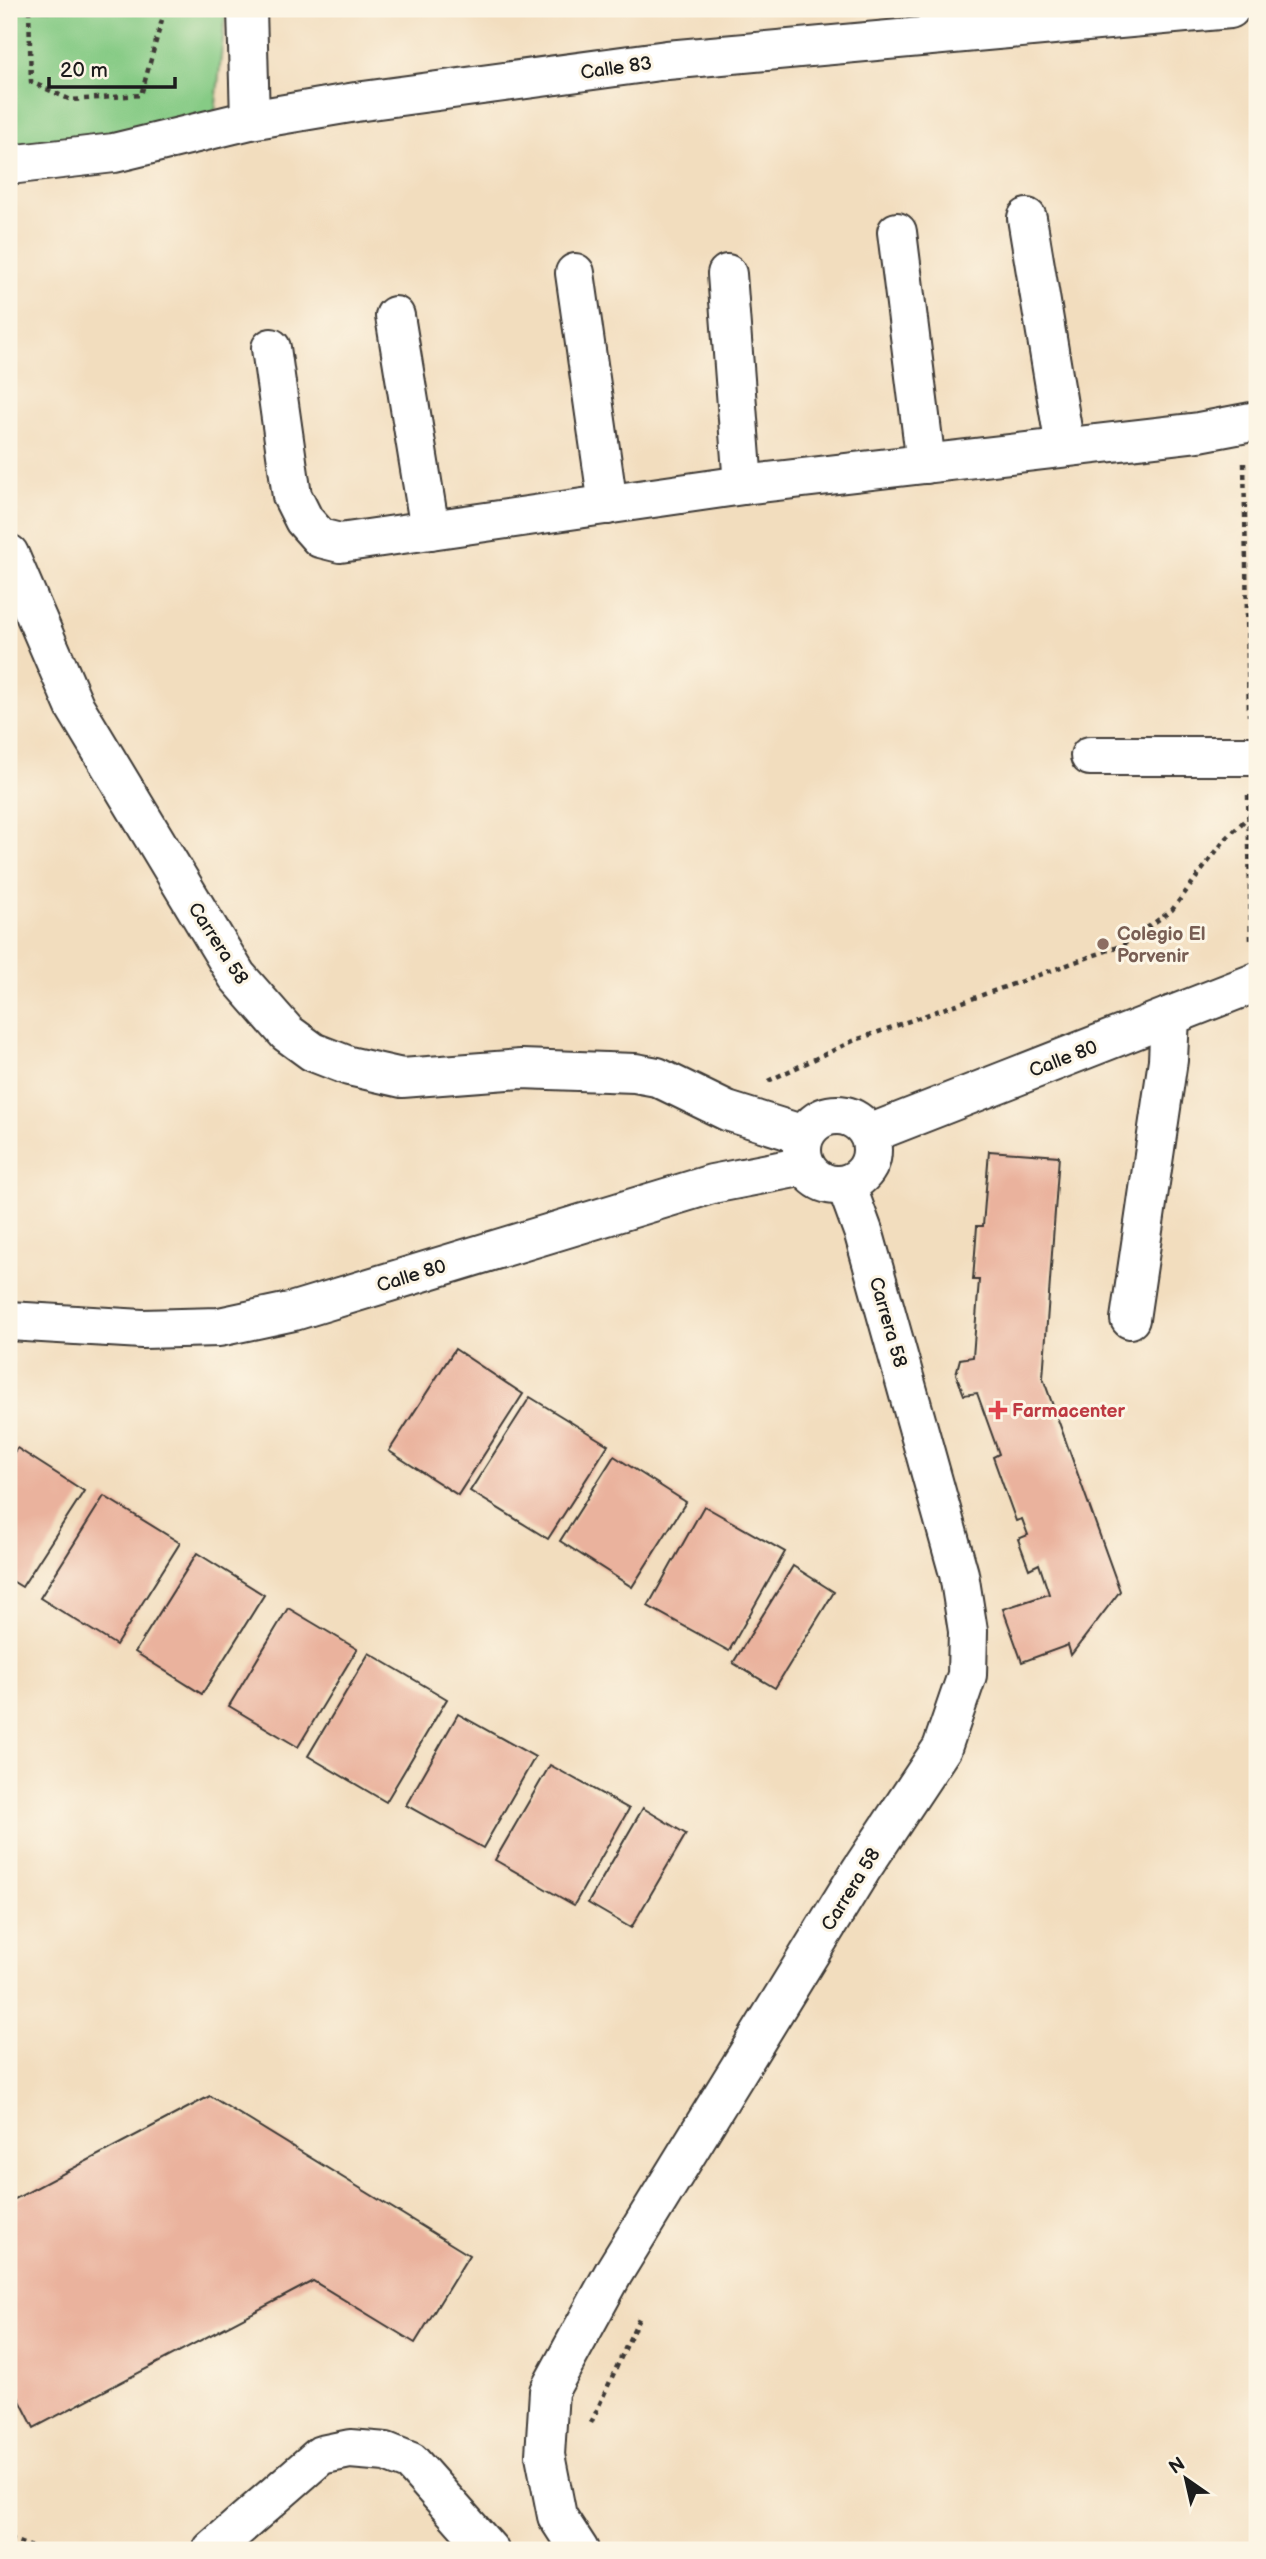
<svg xmlns="http://www.w3.org/2000/svg" width="1266" height="2559" viewBox="0 0 1266 2559" font-family="'Balsamiq Sans',sans-serif">
<style>
.green{fill:#86cb85;stroke:#517450;stroke-width:2}
.building{fill:#eab29d}
.lines{fill:none;stroke-linecap:round;stroke-linejoin:round}
.minor-casing{stroke:#3c3934;stroke-width:42}
.path{stroke:#3c3934;stroke-width:4.5;stroke-dasharray:5 5;stroke-linecap:butt}
.minor{stroke:#fff;stroke-width:38}
.education-dot{fill:#8d6e63;stroke:#fcf5e5;stroke-width:2.5}
.health-dot{fill:#e0444e;stroke:#fcf5e5;stroke-width:2.5}
.labels{text-anchor:middle;stroke-width:6;stroke-linejoin:round;paint-order:stroke}
.street-label{font-size:19px;fill:#1c1c1c;stroke:#fcf5e5}
.education-label{font-size:19px;font-weight:bold;fill:#785e54;stroke:#fcf5e5;text-anchor:start}
.health-label{font-size:19px;font-weight:bold;fill:#be3a42;stroke:#fcf5e5;text-anchor:start}
</style>
<rect width="100%" height="100%" fill="#fcf5e5"/>
<filter id="ink" filterUnits="userSpaceOnUse"><feTurbulence type="fractalNoise" baseFrequency=".0143" numOctaves="2"/><feDisplacementMap in="SourceGraphic" scale="14" xChannelSelector="R" yChannelSelector="G"/><feConvolveMatrix kernelMatrix="1 2 1 2 8 2 1 2 1" color-interpolation-filters="sRGB"/></filter>
<filter id="wash" filterUnits="userSpaceOnUse"><feTurbulence type="fractalNoise" baseFrequency=".00686" numOctaves="4" result="noise"/><feDisplacementMap in="SourceGraphic" scale="28" xChannelSelector="R" yChannelSelector="G"/><feGaussianBlur stdDeviation="1.57" result="paint"/><feColorMatrix in="noise" values="0 0 0 0 0 0 0 0 0 0 0 0 0 0 0 0 0 1.4 0 .05"/><feComposite in="paint" operator="in"/></filter>
<g filter="url(#wash)">
<rect width="100%" height="100%" fill="#f2ddbe"/>
<path class="green" d="M9 9H226L215 114 9 157Z"/>
<g id="blocks">
<g class="building">
<path d="M989 1151 1059 1156 1043 1378 1120 1591 1071 1655 1068 1645 1022 1662 1003 1609 1049 1594 1039 1564 1029 1569 1018 1539 1028 1535 1022 1519 1016 1521 993 1457 999 1454 977 1393 964 1395 956 1374 960 1359 973 1357 979 1280H973L977 1226H983Z"/>
<path d="M455 1349 523 1394 458 1495 389 1451Z"/>
<path d="M530 1397 608 1445 548 1539 470 1491Z"/>
<path d="M17 1448 84 1491 22 1587 9 1579V1460Z"/>
<path d="M614 1456 686 1502 632 1587 560 1541Z"/>
<path d="M104 1496 180 1543 116 1645 40 1598Z"/>
<path d="M704 1506 785 1552 729 1651 648 1606Z"/>
<path d="M197 1553 264 1595 202 1694 135 1652Z"/>
<path d="M793 1566 834 1592 775 1688 733 1663Z"/>
<path d="M288 1608 357 1649 298 1747 229 1706Z"/>
<path d="M369 1653 447 1699 386 1802 308 1756Z"/>
<path d="M458 1714 535 1757 483 1848 406 1805Z"/>
<path d="M550 1765 629 1809 574 1905 495 1860Z"/>
<path d="M643 1808 686 1834 631 1928 588 1903Z"/>
<path d="M210 2096 469 2255 415 2343 313 2281 34 2428 9 2379V2202Z"/>
</g>
</g>
</g>
<g filter="url(#ink)">
<use href="#blocks" fill-opacity="0" stroke="#3c3934" stroke-width="2"/>
<g class="lines">
<g class="minor-casing">
<g id="minor">
<path d="M247 9 250 120"/>
<path d="M9 165 114 153 250 120 356 102 667 60 1230 9"/>
<path d="M1027 218 1065 447"/>
<path d="M897 232 926 464"/>
<path d="M575 273 608 505"/>
<path d="M727 274 743 485"/>
<path d="M395 316 430 530"/>
<path d="M271 348 292 496 304 520 320 538 340 543 743 485 1199 432 1257 421"/>
<path d="M9 554 75 707 237 976 287 1033 313 1052 349 1066 402 1078 521 1069 635 1073 657 1077 727 1111 804 1135"/>
<path d="M1090 756H1257"/>
<circle cx="837" cy="1150" r="35"/>
<path d="M869 1134 1257 982"/>
<path d="M1130 1319 1168 1060 1170 1016"/>
<path d="M9 1321 142 1329 219 1327 294 1311 712 1184 805 1166"/>
<path d="M212 2550 321 2455 350 2449 386 2452 411 2462 489 2550"/>
<path d="M579 2550 557 2516 545 2455 549 2391 614 2272 861 1870 942 1748 967 1675 968 1631 959 1574 864 1234 846 1185"/>
</g>
</g>
<g class="path">
<path d="M29 9 31 82 71 100 141 95 165 9"/>
<path d="M1244 463 1249 716"/>
<path d="M1248 795 1251 944"/>
<path d="M768 1081 853 1041 1123 945 1172 910 1224 841 1257 808"/>
<path d="M591 2423 640 2316"/>
<path d="M9 2539 41 2550"/>
</g>
<use href="#minor" class="minor"/>
</g>
</g>
<circle class="education-dot" cx="1103" cy="944" r="7"/>
<path class="health-dot" d="M994.5 1399.5h7v7h7v7h-7v7h-7v-7h-7v-7h7z"/>
<g class="labels">
<g class="street-label">
<text transform="translate(616 67) rotate(-8)" y="7">Calle 83</text>
<text transform="translate(219 943) rotate(57)" y="7">Carrera 58</text>
<text transform="translate(1063 1058) rotate(-21)" y="7">Calle 80</text>
<text transform="translate(411 1275) rotate(-17)" y="7">Calle 80</text>
<text transform="translate(889 1322) rotate(74)" y="7">Carrera 58</text>
<text transform="translate(850 1889) rotate(-58)" y="7">Carrera 58</text>
</g>
<g class="education-label">
<text x="1117" y="940">Colegio El<tspan x="1117" dy="22">Porvenir</tspan></text>
</g>
<g class="health-label">
<text x="1012" y="1417">Farmacenter</text>
</g>
</g>
<rect width="1266" height="2559" fill="none" stroke="#fcf5e5" stroke-width="35"/>
<g transform="translate(1186 2479) rotate(326)" stroke="#fcf5e5" stroke-width="5" paint-order="stroke">
<path d="M0-5L12 26L0 18L-12 26Z" fill="#1c1c1c"/>
<text y="-10" font-size="19" font-weight="bold" text-anchor="middle" fill="#1c1c1c">N</text>
</g>
<path d="M49 77v10h126v-10" fill="none" stroke="#1c1c1c" stroke-width="3.5"/>
<text x="60" y="77" font-size="21" fill="#1c1c1c" stroke="#fcf5e5" stroke-width="5" paint-order="stroke">20 m</text>
</svg>
